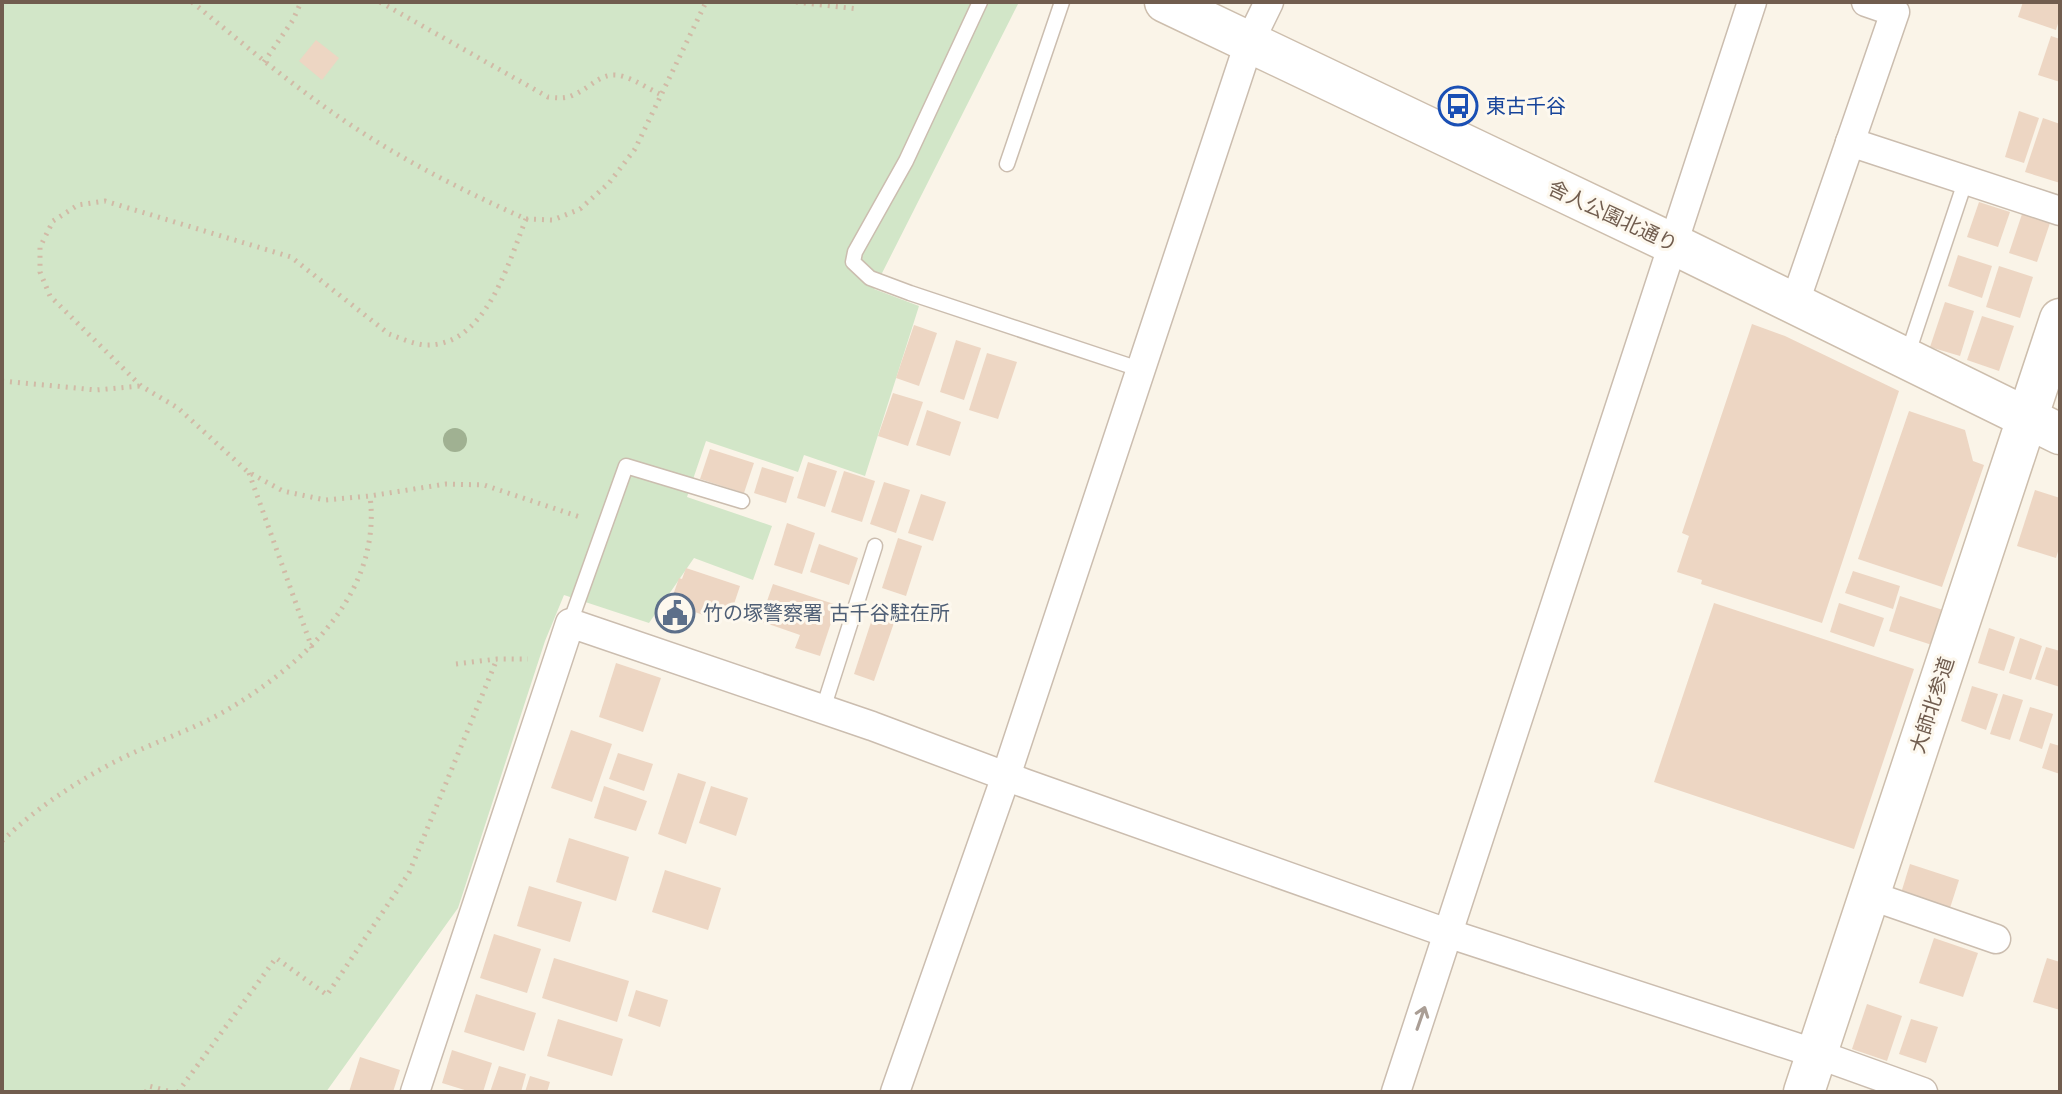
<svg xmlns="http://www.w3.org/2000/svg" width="2062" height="1094" viewBox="0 0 2062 1094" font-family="'Work Sans','Noto Sans JP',sans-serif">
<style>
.green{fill:#d2e6c8}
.building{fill:#edd6c3}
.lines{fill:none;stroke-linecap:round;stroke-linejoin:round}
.lane-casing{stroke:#cbbdaf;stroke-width:17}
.street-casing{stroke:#cbbdaf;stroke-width:31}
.secondary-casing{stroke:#cdbead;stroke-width:43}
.path{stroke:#d1baa6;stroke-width:5;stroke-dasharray:2 6;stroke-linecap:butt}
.lane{stroke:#fff;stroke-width:14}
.street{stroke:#fff;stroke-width:28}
.secondary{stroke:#fff;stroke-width:40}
.tree{fill:#a0b192}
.oneway{stroke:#aa9e95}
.labels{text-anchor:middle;stroke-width:6;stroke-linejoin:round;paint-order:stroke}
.transit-label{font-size:20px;fill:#164399;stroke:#fdf8ee;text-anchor:start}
.street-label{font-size:20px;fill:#715d4f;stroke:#fdf8ee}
.service-label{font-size:20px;fill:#4e5e75;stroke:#fdf8ee;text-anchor:start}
</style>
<rect width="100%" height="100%" fill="#faf4e8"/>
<path class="green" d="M2 2H1019L874 289 919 306 865 476 804 455 798 472 706 441 687 497 772 526 753 580 694 558 649 623 564 595 545 641 458 908 326 1092H2Z"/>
<g class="building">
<path d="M2023 2H2060V17L2056 30 2018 17Z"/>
<path d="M2051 36 2060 39V82L2038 75Z"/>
<path d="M316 40 339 58 322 80 299 61Z"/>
<path d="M2019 111 2039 118 2024 163 2005 157Z"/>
<path d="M2043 118 2060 124V183L2025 172Z"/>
<path d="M1979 202 2010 212 1998 247 1967 237Z"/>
<path d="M2022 214 2050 223 2037 262 2009 253Z"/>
<path d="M1958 255 1992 266 1982 298 1948 286Z"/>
<path d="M1999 266 2033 277 2020 318 1986 307Z"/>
<path d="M1945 302 1974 311 1960 356 1930 347Z"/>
<path d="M1982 316 2014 326 1999 371 1967 360Z"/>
<path d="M1752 324 1785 336 1899 391 1822 623 1701 584 1702 580 1677 572 1689 536 1682 533Z"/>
<path d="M914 325 937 333 919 386 896 378Z"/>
<path d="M956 340 981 348 964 400 940 392Z"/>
<path d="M987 353 1017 362 998 419 969 410Z"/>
<path d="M893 393 923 402 908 446 878 436Z"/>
<path d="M927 410 961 422 950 456 916 445Z"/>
<path d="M1909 411 1965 430 1973 461 1984 465 1942 587 1858 559Z"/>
<path d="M710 449 754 463 744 493 700 479Z"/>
<path d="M808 462 837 471 825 507 797 498Z"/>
<path d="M762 467 794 477 786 503 754 493Z"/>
<path d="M844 471 875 481 862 522 831 512Z"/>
<path d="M884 482 910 490 896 533 870 524Z"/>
<path d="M2035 490 2060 498V545L2056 558 2017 546Z"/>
<path d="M921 494 946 502 933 541 908 533Z"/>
<path d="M787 523 815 533 802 574 774 565Z"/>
<path d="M898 538 922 546 906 596 882 588Z"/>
<path d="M819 544 858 558 849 585 810 572Z"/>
<path d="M686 568 740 586 730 616 706 607 703 615 684 608 680 623 665 618 679 578 682 579Z"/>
<path d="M1853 571 1900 586 1893 609 1845 593Z"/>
<path d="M773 584 837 605 820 656 795 648 800 635 760 621Z"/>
<path d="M1900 596 1943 610 1932 645 1889 631Z"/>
<path d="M1714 603 1914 669 1854 849 1654 782Z"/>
<path d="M1839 603 1884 618 1874 647 1830 632Z"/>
<path d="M876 607 897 614 874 681 854 674Z"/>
<path d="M1989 628 2015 637 2004 671 1978 663Z"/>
<path d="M2020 638 2042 646 2031 680 2009 673Z"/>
<path d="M2046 647 2060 651V687L2035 679Z"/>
<path d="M616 663 661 678 643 732 599 717Z"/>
<path d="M1972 686 1998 694 1986 730 1961 721Z"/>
<path d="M2003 694 2023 700 2010 740 1990 734Z"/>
<path d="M2030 707 2053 714 2042 749 2019 741Z"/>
<path d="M571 730 612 744 592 802 551 788Z"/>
<path d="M2050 743 2060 746V774L2042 768Z"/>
<path d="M618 753 653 764 644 791 609 779Z"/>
<path d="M678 773 706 782 686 844 658 834Z"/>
<path d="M604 786 647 801 636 831 594 818Z"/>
<path d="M711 786 748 798 736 836 699 823Z"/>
<path d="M569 838 629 857 616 901 556 882Z"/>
<path d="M1910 864 1959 880 1950 908 1901 893Z"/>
<path d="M665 870 721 888 708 930 652 912Z"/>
<path d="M529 886 582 902 570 942 517 926Z"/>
<path d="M494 934 541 949 527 993 480 978Z"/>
<path d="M1934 938 1978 953 1963 997 1919 983Z"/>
<path d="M554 958 629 981 617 1022 542 998Z"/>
<path d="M2047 958 2060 962V1010L2033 1002Z"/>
<path d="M636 990 668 1000 660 1027 628 1016Z"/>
<path d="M476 994 536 1013 524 1051 464 1032Z"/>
<path d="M1867 1004 1902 1016 1887 1061 1852 1049Z"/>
<path d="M558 1019 623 1039 612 1076 547 1056Z"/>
<path d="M1911 1019 1938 1027 1926 1063 1899 1054Z"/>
<path d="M452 1050 492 1063 483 1092H471L442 1083Z"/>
<path d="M360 1057 400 1070 393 1092H349Z"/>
<path d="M499 1066 526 1074 521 1092H490Z"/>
<path d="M530 1076 550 1082 547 1092H525Z"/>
</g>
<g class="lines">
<g class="lane-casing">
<g id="lane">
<path d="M980 2 906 161 855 252 853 262 870 278 910 293 1139 369"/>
<path d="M1007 164 1062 2"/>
<path d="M1907 356 1965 182"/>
<path d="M570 623 626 466 742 501"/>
<path d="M823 709 875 546"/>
</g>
</g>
<g class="street-casing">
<g id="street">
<path d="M1850 142 2060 211"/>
<path d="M1794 305 1895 12 1866 2"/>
<path d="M1869 895 1996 939"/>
<path d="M415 1092 570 623 872 726 1024 783 1450 934 1817 1054 1923 1092"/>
<path d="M895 1092 1006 776 1249 43 1269 2"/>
<path d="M1396 1092 1752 2"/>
</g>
</g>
<g class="secondary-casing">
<g id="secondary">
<path d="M1165 2 1673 244 2060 434"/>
<path d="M1804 1092 2060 319"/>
</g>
</g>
<g class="path">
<path d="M192 2C247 47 302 94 363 133 414 166 470 194 526 219 508 263 486 347 425 345 413 344 400 338 389 334L291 257 105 201 78 205 53 221 40 247V272L50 296 141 386 178 408 248 472 283 491 325 500 370 496 446 484 484 485 583 518"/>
<path d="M380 2 548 97C557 98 565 99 573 95 593 87 602 69 625 77 637 81 649 89 660 94"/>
<path d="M796 2 858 9"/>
<path d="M264 62 293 20 301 2"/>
<path d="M526 219 553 220 580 209 609 183 635 149 706 2"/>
<path d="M2 381 96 390 140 386"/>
<path d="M249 473 312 648"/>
<path d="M456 664 497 659H528"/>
<path d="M2 841C33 811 67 788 105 767 146 744 193 731 232 707 307 661 382 591 370 496"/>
<path d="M146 1092 149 1086 172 1092"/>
<path d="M178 1092 276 958 327 995 409 873 497 659"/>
</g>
<use href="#lane" class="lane"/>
<use href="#street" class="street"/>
<use href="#secondary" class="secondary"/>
</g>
<circle class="tree" cx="455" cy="440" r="12"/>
<defs><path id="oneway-shaft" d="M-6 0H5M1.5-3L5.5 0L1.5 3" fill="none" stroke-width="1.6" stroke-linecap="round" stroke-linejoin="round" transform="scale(2)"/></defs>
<use class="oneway" href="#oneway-shaft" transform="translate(1421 1018) rotate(-71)"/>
<defs>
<g id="bus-ring" transform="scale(2)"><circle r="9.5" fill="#fdf8ee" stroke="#1a4fb4" stroke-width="1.5"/><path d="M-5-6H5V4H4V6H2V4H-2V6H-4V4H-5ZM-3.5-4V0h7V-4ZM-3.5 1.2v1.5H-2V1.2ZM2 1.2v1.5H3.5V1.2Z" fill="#1a4fb4"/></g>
<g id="civic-ring" transform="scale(2)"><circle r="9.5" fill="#fdf8ee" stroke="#5c6f8a" stroke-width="1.5"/><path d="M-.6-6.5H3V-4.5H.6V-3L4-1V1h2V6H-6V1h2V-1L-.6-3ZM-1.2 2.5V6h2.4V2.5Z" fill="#5c6f8a"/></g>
</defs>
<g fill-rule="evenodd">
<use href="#bus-ring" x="1458" y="106"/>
<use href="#civic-ring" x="675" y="613"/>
</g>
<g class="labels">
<g class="transit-label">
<text x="1486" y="113">東古千谷</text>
</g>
<g class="street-label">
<text transform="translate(1613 216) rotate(25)" y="7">舎人公園北通り</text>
<text transform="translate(1932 705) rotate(-72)" y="7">大師北参道</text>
</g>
<g class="service-label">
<text x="703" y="620">竹の塚警察署 古千谷駐在所</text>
</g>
</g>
<rect width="2062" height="1094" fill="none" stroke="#715d4f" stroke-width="8"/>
</svg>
